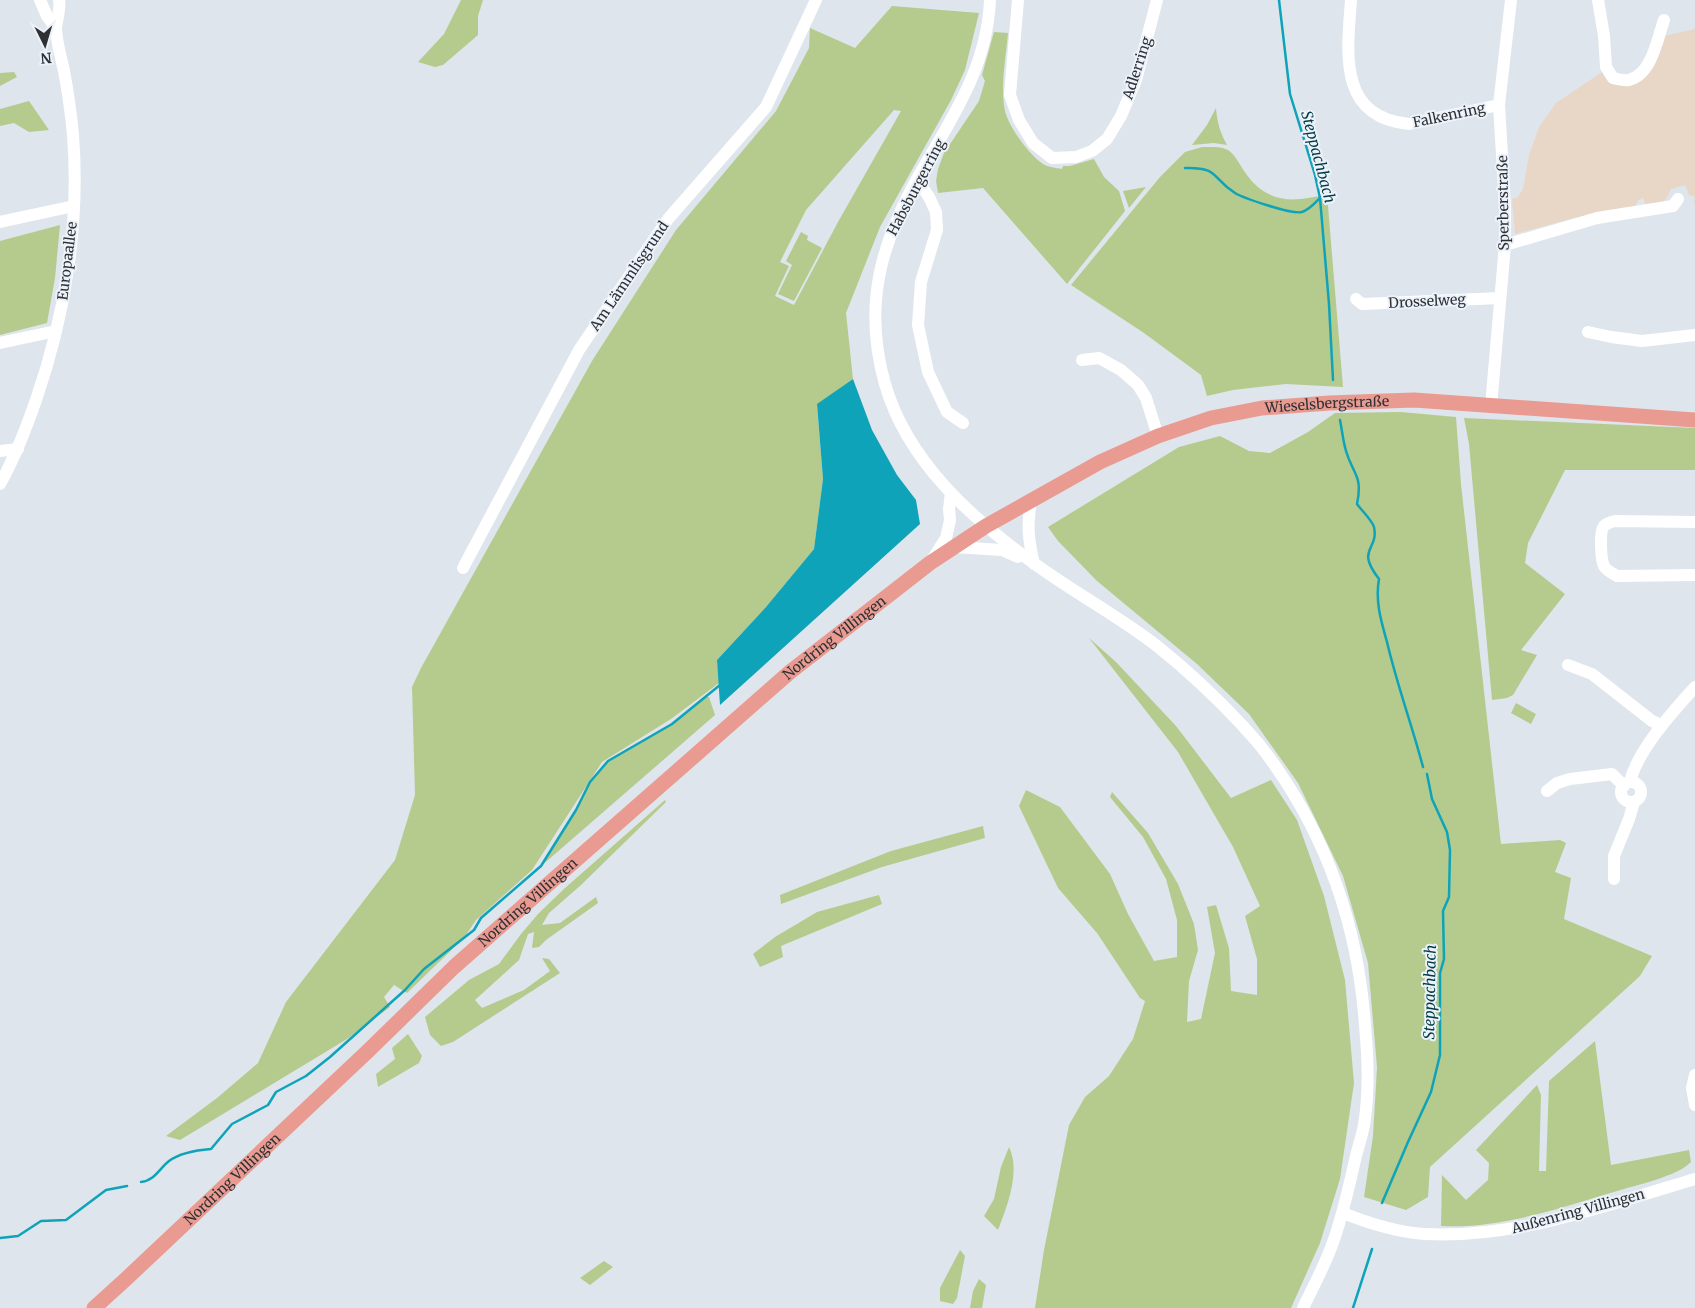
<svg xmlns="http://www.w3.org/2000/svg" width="1695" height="1308" viewBox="0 0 1695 1308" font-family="Merriweather,serif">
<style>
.education{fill:#e8d7c6}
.green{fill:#b4cb8d;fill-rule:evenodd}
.water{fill:#0ea3b9}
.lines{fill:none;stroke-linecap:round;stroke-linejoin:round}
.stream{stroke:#0ea3b9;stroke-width:2.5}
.minor{stroke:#fff;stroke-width:12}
.major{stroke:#e99a91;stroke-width:15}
.labels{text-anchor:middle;stroke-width:4;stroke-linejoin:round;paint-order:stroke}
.street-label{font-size:14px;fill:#2e3033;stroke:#ecf2fa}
.water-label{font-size:15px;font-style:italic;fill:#003a43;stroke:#ecf2fa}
</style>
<rect width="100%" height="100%" fill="#dfe5ec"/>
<path class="education" d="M1695 29V204H1694L1695 197 1689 195 1685 185 1671 189 1666 199 1660 204 1646 206 1643 198 1638 200 1635 208 1574 218 1515 234 1512 199 1518 197 1523 189 1529 155 1539 127 1556 103 1602 72 1607 80 1615 85 1629 86 1639 82 1643 77 1647 76 1664 36Z"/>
<g class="green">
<path d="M461 0H483L478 16V35L443 65 435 67 418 62 444 34Z"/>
<path d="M892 6 979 13 965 70 951 100 880 227 846 313 853 379 817 405 823 479 814 549 766 607 717 660 719 683 671 719 602 762 532 870 476 920 464 938 407 993 394 985 384 997 390 1007 347 1039 180 1140 166 1136 217 1098 258 1063 286 1002 395 860 415 795 412 687 421 668 592 361 676 230 776 111 809 48 810 28 855 48ZM894 110 901 111 838 222 794 305 775 296 789 266 780 262 806 210Z"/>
<path d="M994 32 1008 33C1006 57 1000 86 1005 111 1009 127 1029 155 1043 164 1048 167 1056 168 1062 169L1063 166H1070L1094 159 1104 177 1119 191 1125 211 1067 284 983 188 938 193 936 181 938 169 944 153 979 101 985 81 982 75Z"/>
<path d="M14 72 17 77 0 86V73Z"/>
<path d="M29 101 49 130 29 132 14 123 0 126V109Z"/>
<path d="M1216 108C1217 122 1220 132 1227 145L1214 143 1192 145 1207 125Z"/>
<path d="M1202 147C1210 147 1221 146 1228 150 1236 155 1241 168 1247 175 1269 205 1296 202 1327 194L1343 387 1286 384 1233 390 1207 396 1201 375 1144 333 1071 285 1160 177 1185 152Z"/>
<path d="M1146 187 1129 208 1123 191Z"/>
<path d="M60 225 55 278 47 323 0 335V241Z"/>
<path d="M801 232 808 236 807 240 822 248 794 301 778 294 792 265 786 261Z"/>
<path d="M1401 412 1456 417 1461 484 1501 844 1560 840 1566 843 1555 872 1571 878 1564 919 1652 956 1640 976 1430 1167 1428 1197 1406 1210 1364 1197 1373 1136 1377 1067 1368 963 1343 876 1298 783 1249 714 1197 664 1097 581 1058 541 1048 527 1179 447 1220 436 1249 451 1270 453 1308 432 1335 413Z"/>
<path d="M1464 418 1695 428V470H1565L1528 543 1525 563 1565 594 1521 650 1537 655 1513 695 1507 698 1492 700 1469 444Z"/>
<path d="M1089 638 1116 662 1176 726 1231 798 1271 780 1297 820 1324 896 1345 980 1354 1083 1340 1179 1320 1243 1291 1308H1035L1044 1250 1069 1125 1085 1097 1109 1076 1133 1039 1145 1001 1140 998 1097 933 1058 888 1019 806 1026 790 1060 807 1110 874 1128 914 1154 961 1177 957V920L1166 879 1143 837 1110 797 1112 792 1148 833 1178 884 1194 924 1198 950 1189 981 1187 1022 1201 1019 1215 953 1207 907 1216 905 1229 948 1231 991 1257 995V959L1245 916 1260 906 1233 847 1178 752Z"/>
<path d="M704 697H709L715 715 540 867 576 810 590 782 608 761 672 724Z"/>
<path d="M1516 703 1536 714 1531 724 1511 713Z"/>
<path d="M665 800 666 802 581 885 549 913 542 925 560 923 596 897 598 903 546 940 539 947 532 948 534 932 528 934 519 960 475 1000 482 1008 524 990 550 971 542 958 549 959 560 973 453 1042 441 1046 430 1035 425 1017 469 980 499 964 521 934 538 914 565 888Z"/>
<path d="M983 826 985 838 882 867 781 904 780 895 891 851Z"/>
<path d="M879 895 882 904 781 946 783 957 760 967 753 954 775 937 817 912Z"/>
<path d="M408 1034 422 1056 419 1063 378 1087 376 1074 395 1059 392 1048Z"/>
<path d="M1595 1041 1611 1165 1689 1150 1691 1162C1677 1176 1644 1183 1624 1189 1566 1206 1503 1229 1441 1226L1442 1175 1466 1200 1488 1180 1489 1163 1476 1150 1537 1085 1541 1095 1539 1171H1546L1549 1081Z"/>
<path d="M1009 1147C1021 1171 1007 1207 998 1230L984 1216 994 1199 1001 1167Z"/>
<path d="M960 1250 965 1256 957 1298 953 1304 940 1301V1288Z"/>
<path d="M604 1261 613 1267 590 1285 580 1278Z"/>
<path d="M979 1279 986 1285 982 1308H970L973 1291Z"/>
</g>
<path class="water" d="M853 379 872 430 897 475 916 500 920 524 720 705 717 660 766 607 814 549 823 479 817 404Z"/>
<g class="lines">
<g class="stream">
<path d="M1279 0 1290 94 1315 175 1320 198 1329 304 1333 380"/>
<path d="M1185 168C1220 167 1211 178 1235 193 1243 198 1293 215 1302 212 1309 210 1315 203 1320 198"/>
<path d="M1340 420C1342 430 1343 441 1346 451 1353 475 1363 475 1357 504 1362 511 1372 520 1374 527 1379 551 1355 548 1379 579 1375 601 1381 621 1387 642 1397 685 1412 725 1423 767"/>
<path d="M141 1182C154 1181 159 1169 169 1161 180 1153 198 1150 211 1149L232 1124 268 1105 276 1092 306 1076 330 1057 405 990 424 969 474 930 481 918 541 866 576 810 590 782 608 761 672 724 720 685"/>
<path d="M1382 1203 1408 1142 1431 1092 1440 1055V973L1444 959 1443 911 1449 897 1450 850 1447 832 1432 799 1427 774"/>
<path d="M0 1238 18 1236 41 1221 66 1220 106 1190 127 1186"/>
<path d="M1353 1308 1372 1249"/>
</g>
<g class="minor">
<path d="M40 0 47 16 56 29"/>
<path d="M990 0C987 69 951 119 918 177 880 245 863 307 885 384 907 461 972 519 1035 564 1075 593 1118 616 1157 646 1187 670 1215 696 1242 725 1248 732 1256 740 1262 748 1325 830 1358 923 1365 1026 1368 1057 1369 1088 1365 1118 1364 1131 1359 1143 1356 1156 1349 1186 1343 1216 1332 1245 1324 1267 1313 1287 1303 1308"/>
<path d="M1018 0 1010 95 1019 120 1033 143 1052 158 1076 157 1092 151 1107 139 1121 116 1136 80 1157 0"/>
<path d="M1351 0C1347 54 1338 117 1409 124L1499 105"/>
<path d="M1598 0 1604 36 1606 67 1613 78C1618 79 1624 81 1629 80 1652 74 1657 40 1664 20"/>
<path d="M917 179 929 197 936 212 937 230 921 282 918 325 928 372 947 412 963 423"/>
<path d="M0 222 74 206"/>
<path d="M1505 245 1597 218 1673 206 1678 199"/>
<path d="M1356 299 1362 304 1500 298"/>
<path d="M1588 332 1611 337 1642 341 1695 335"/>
<path d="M0 343 56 331"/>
<path d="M1082 360 1099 358 1121 370 1138 385 1146 398 1158 436"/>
<path d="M1491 406 1505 245V206L1499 105 1511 0"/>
<path d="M0 451 18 449"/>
<path d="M0 484C15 457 26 429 36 400 65 316 80 224 73 135 71 114 68 92 64 71 61 58 57 43 56 30 56 20 61 10 59 0"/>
<path d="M1031 500C1027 526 1028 538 1034 564"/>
<path d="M1695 522 1615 521C1611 522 1607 523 1604 526 1599 532 1601 560 1604 566 1607 571 1612 573 1617 576L1695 575"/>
<path d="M954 547 1002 550 1018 557"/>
<path d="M932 560 946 538 950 520 949 509 951 493"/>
<path d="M463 568 579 350 668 219 766 107 816 0"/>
<path d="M1568 665 1592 674 1652 721 1661 725"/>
<path d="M1630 782C1637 751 1673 711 1695 687"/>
<circle cx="1631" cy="792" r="10"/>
<path d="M1547 791 1557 783 1570 779 1612 774 1624 786"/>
<path d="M1614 879V856L1629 819 1634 802"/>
<path d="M1695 1075 1692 1088 1695 1105"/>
<path d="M1343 1213C1368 1223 1396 1232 1424 1234 1517 1239 1607 1205 1695 1179"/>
</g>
<path class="major" id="s1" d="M94 1308 126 1279 368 1051 454 967 790 672 930 563 986 526 1100 462 1158 436 1211 418 1262 408 1329 403 1414 400 1695 420"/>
</g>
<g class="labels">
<g class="street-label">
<text transform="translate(1137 68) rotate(-72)" y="5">Adlerring</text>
<text transform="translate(1449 115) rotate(-12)" y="5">Falkenring</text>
<text transform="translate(916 187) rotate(-62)" y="5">Habsburgerring</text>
<text transform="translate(1503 203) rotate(-91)" y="5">Sperberstraße</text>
<text transform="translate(67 261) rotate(-83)" y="5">Europaallee</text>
<text transform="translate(629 276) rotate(-56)" y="5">Am Lämmlisgrund</text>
<text transform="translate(1427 301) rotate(-3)" y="5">Drosselweg</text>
<text dy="5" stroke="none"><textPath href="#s1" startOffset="1555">Wieselsbergstraße</textPath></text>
<text dy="5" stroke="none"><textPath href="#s1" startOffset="999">Nordring Villingen</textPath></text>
<text dy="5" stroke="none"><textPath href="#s1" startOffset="594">Nordring Villingen</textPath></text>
<text dy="5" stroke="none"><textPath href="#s1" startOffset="189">Nordring Villingen</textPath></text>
<text transform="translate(1578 1211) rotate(-15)" y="5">Außenring Villingen</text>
</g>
<g class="water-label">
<text transform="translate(1318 157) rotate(75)" y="5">Steppachbach</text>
<text transform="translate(1430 992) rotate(-89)" y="5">Steppachbach</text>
</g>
</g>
<g transform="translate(45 45) rotate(175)" stroke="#ecf2fa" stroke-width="4" paint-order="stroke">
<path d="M0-4L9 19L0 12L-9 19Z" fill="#2e3033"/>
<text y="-8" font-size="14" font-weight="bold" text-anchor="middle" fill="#2e3033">N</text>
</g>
</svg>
